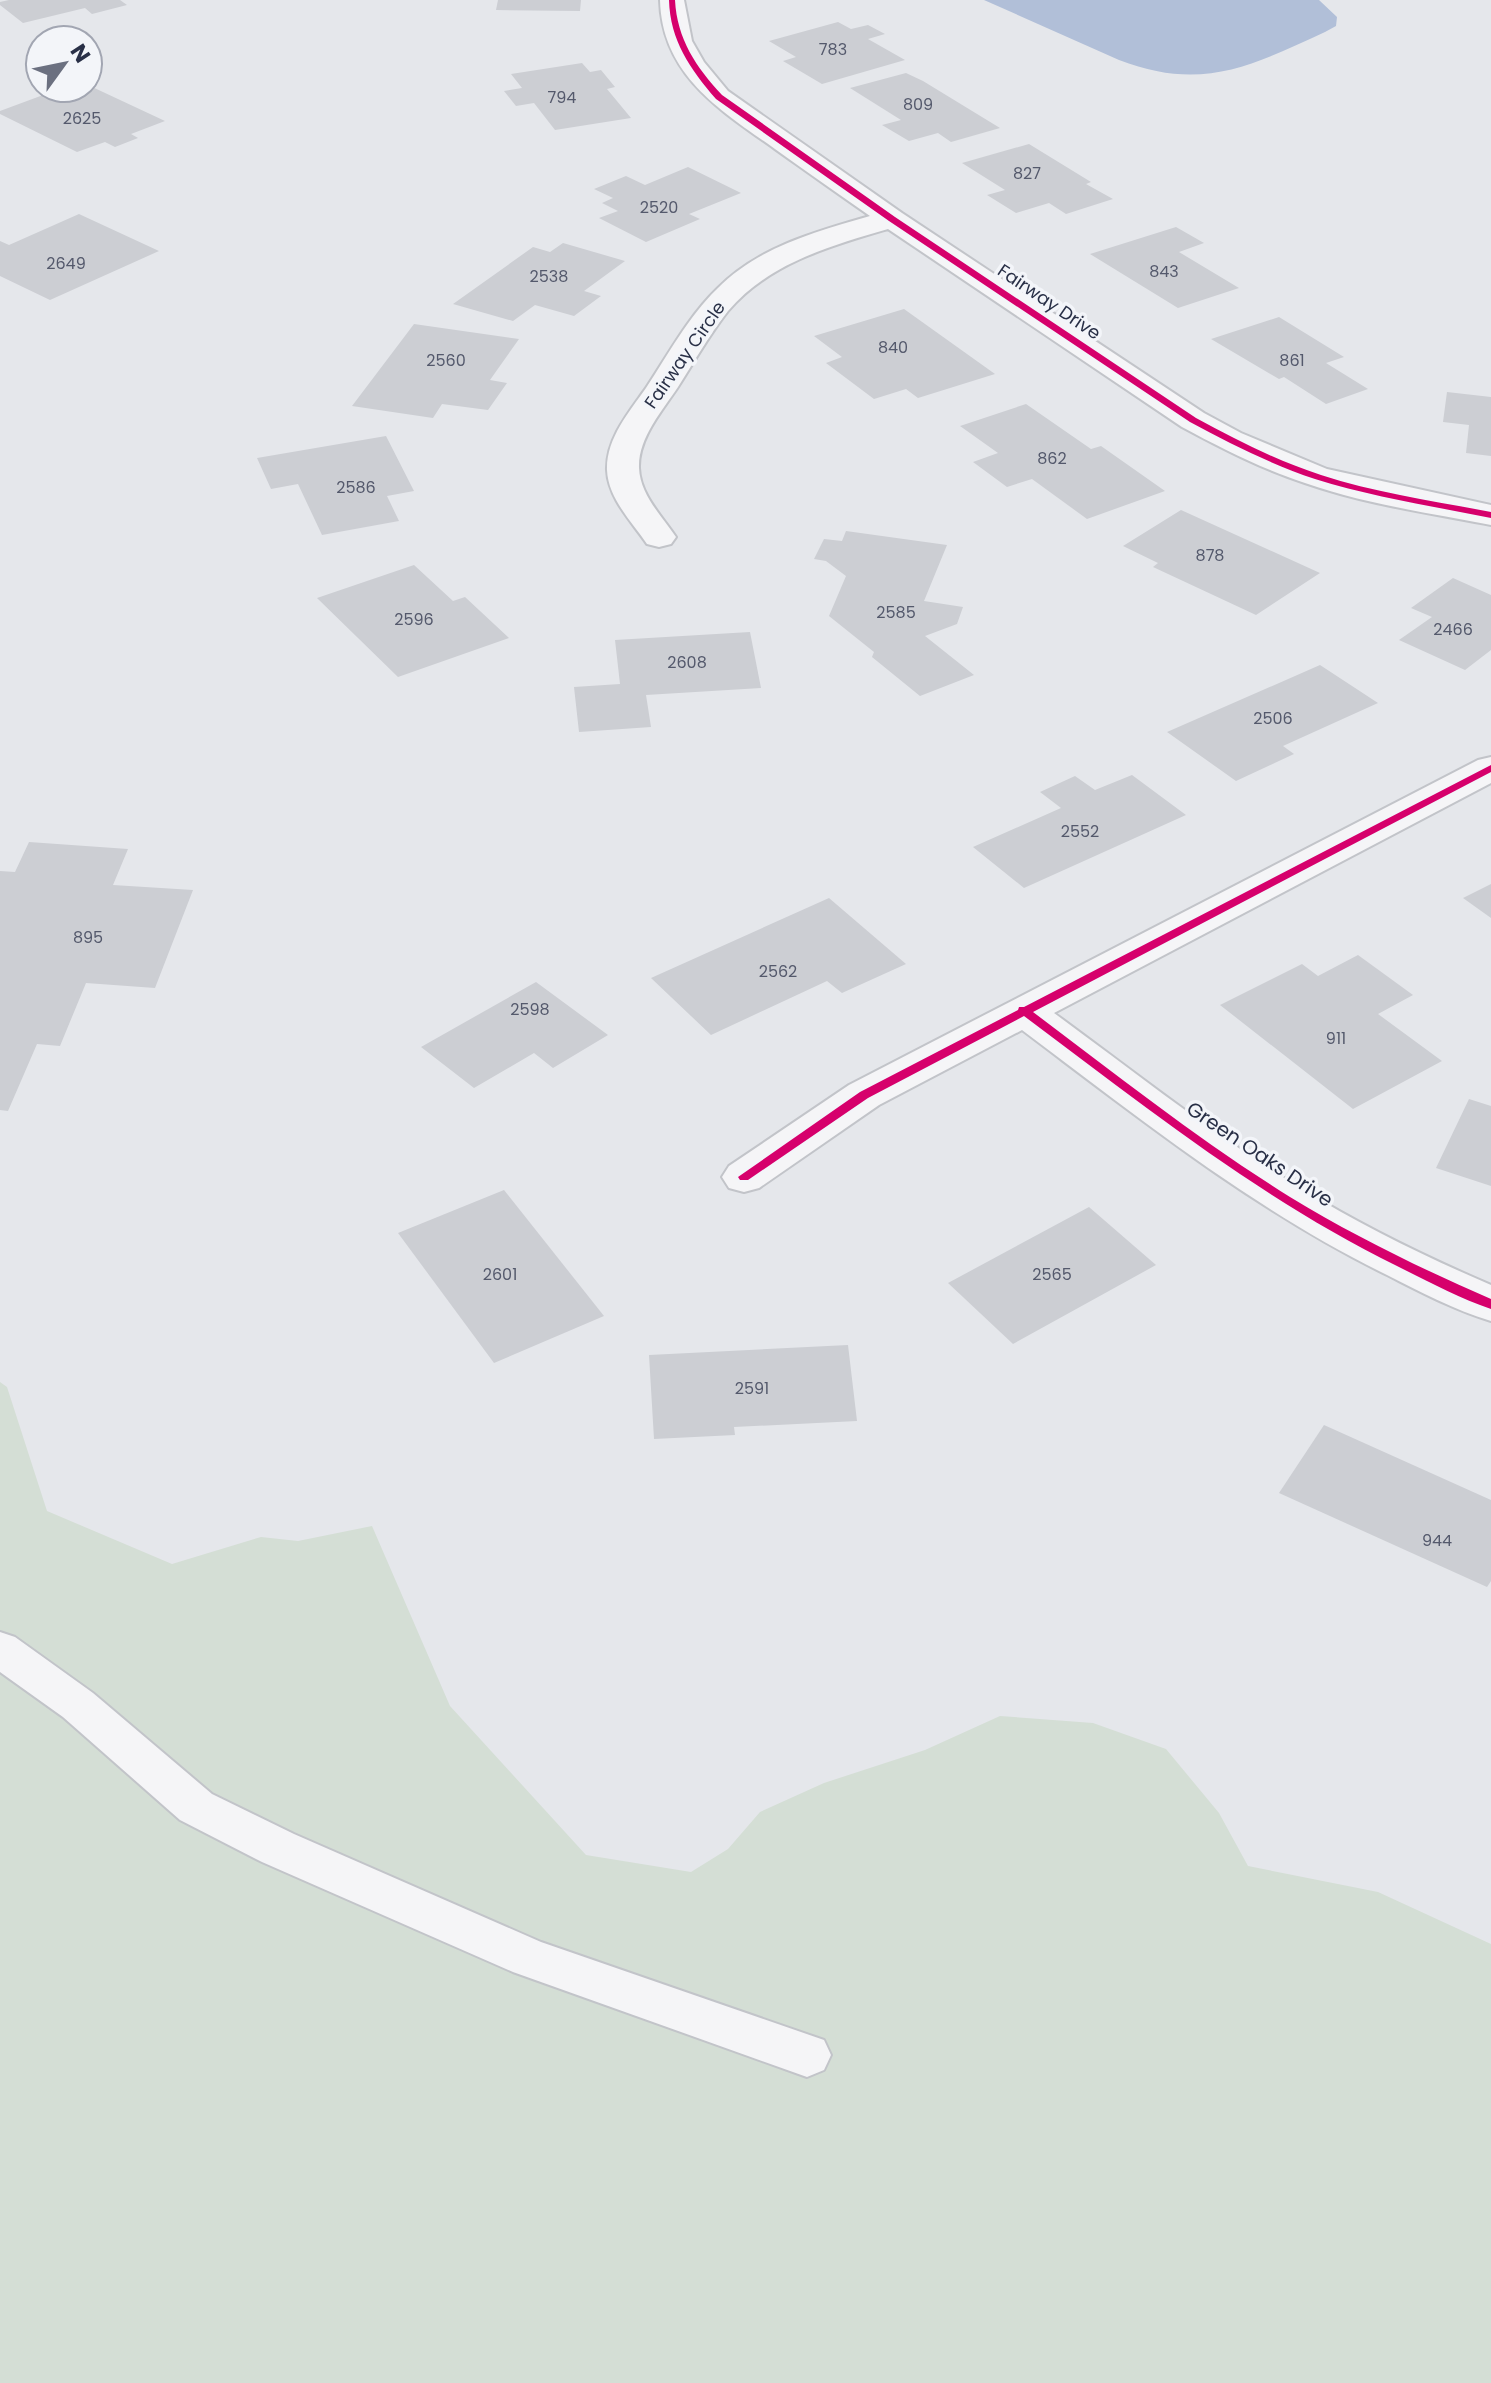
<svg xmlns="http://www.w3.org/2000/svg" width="1491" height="2383" viewBox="0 0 1491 2383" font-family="Poppins,sans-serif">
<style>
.green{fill:#d4ded5}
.water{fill:#b1bfd8}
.building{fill:#ccced3}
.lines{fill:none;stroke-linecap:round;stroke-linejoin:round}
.service-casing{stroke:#c2c4c9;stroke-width:4}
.minor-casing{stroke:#c2c4c9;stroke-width:4}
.service{fill:#f5f5f7;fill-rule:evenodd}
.minor{fill:#f5f5f7;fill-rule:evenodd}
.cycleway-casing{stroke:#f3f5f9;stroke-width:5}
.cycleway{fill:#d6006c;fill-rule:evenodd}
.labels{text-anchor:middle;stroke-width:7;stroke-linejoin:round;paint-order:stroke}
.number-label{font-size:16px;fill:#54596c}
.far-street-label{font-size:18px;fill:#293047;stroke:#f3f5f9}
.street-label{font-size:20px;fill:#293047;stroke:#f3f5f9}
</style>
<rect width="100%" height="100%" fill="#e5e7eb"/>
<path class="green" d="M0 1382 7 1387 47 1511 172 1564 261 1537 298 1541 372 1526 450 1706 586 1855 691 1872 728 1849 760 1812 824 1783 925 1750 1000 1716 1093 1723 1166 1749 1219 1813 1248 1866 1378 1892 1491 1944V2383H0Z"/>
<path class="water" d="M984 0H1319L1337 17 1336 26 1325 32C1251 66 1202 92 1119 60Z"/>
<g class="building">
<path d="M9 0H120L127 5 92 14 85 8 23 23 0 5V2Z"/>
<path d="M498 0H581L580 11 496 10Z"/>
<path d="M838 22 851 29 868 25 885 34 868 39 905 60 822 84 783 61 796 57 769 41Z"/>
<path d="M582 63 590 72 601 70 615 87 607 89 631 118 555 130 534 103 516 106 504 91 522 88 511 74Z"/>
<path d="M906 73 923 81 1000 128 951 142 938 133 909 141 882 125 901 120 850 88Z"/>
<path d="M88 85 165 121 131 134 138 138 115 147 105 142 77 152 0 114V111L62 88H88Z"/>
<path d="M1029 144 1091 182 1086 184 1113 199 1066 214 1049 203 1016 213 987 195 1005 190 962 163Z"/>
<path d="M688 167 741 193 689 214 700 219 646 242 599 218 618 211 602 203 613 198 594 189 626 176 645 185Z"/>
<path d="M79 214 159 251 50 300 0 276V241L9 245Z"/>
<path d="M1176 227 1204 243 1179 252 1239 288 1178 308 1090 254Z"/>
<path d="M563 243 625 261 584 291 601 296 574 316 535 305 513 321 453 304 533 247 550 252Z"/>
<path d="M904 309 995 374 918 398 906 389 874 399 826 363 842 357 814 336Z"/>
<path d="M1279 317 1344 357 1326 363 1368 389 1326 404 1284 377 1279 379 1211 339Z"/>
<path d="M414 324 519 339 490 380 507 383 488 410 442 404 433 418 352 406Z"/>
<path d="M1447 392 1491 397V456L1466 453 1469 425 1443 422Z"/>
<path d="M1026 404 1091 449 1101 446 1165 491 1087 519 1032 479 1007 487 973 462 998 453 960 426Z"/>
<path d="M386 436 414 491 387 496 399 521 322 535 298 484 271 489 257 458Z"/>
<path d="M1181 510 1320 573 1256 615 1153 567 1158 563 1123 546Z"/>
<path d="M846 531 947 545 924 601 963 607 957 624 925 636 974 675 920 696 872 657 874 652 829 616 846 576 826 561 814 559 824 539 842 541Z"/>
<path d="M414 565 453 601 465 597 509 638 398 677 317 598Z"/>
<path d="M1453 578 1491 595V650L1465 670 1399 640 1432 617 1411 608Z"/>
<path d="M750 632 761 688 646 695 651 727 579 732 574 687 620 684 615 640Z"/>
<path d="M1320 665 1378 703 1283 746 1294 754 1236 781 1167 732Z"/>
<path d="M1132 775 1186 815 1024 888 973 847 1061 808 1040 792 1075 776 1095 790Z"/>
<path d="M29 842 128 849 113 885 193 890 155 988 86 983 60 1046 37 1044 8 1111 0 1110V871L15 872Z"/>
<path d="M1491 884V918L1463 898Z"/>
<path d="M829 898 906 964 842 993 827 981 711 1035 651 978Z"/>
<path d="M1358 955 1413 995 1378 1014 1442 1061 1353 1109 1220 1005 1302 964 1318 976Z"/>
<path d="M536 982 608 1035 553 1068 534 1053 474 1088 421 1047Z"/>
<path d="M1469 1099 1491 1106V1186L1436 1168Z"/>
<path d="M504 1190 604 1316 494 1363 398 1233Z"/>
<path d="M1089 1207 1156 1265 1013 1344 948 1283Z"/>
<path d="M848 1345 857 1421 734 1427 735 1435 654 1439 649 1355Z"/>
<path d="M1324 1425 1491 1500V1581L1487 1587 1279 1493Z"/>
</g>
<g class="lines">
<g class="service-casing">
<path id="service" d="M0 1632 15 1637 93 1693 212 1794 294 1834 541 1942 824 2040 831 2055 824 2070 807 2077 513 1972 262 1862 180 1820 63 1717 0 1672Z"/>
</g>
<g class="minor-casing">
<g id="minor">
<path d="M660 0H684L692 41 704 62 728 91 902 213 1204 413 1241 433 1327 469 1491 505V525C1429 513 1365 504 1305 483 1262 469 1221 448 1182 427L888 229C830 246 769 263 728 311 709 335 694 362 678 387 662 411 638 438 639 468 640 495 662 516 676 537L671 544 659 547 647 544C632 522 608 498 607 470 606 439 629 412 646 388 668 355 688 317 717 289 758 247 815 232 870 216 838 194 806 171 775 149 720 110 662 75 660 0Z"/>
<path d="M1491 757V783L1054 1013C1136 1073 1215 1136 1302 1189 1362 1226 1426 1257 1491 1285V1321C1454 1310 1419 1291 1385 1274 1253 1209 1139 1118 1022 1030L879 1105 759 1188 744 1192 729 1188 722 1177 729 1166 849 1085 1478 760Z"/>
</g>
</g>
<use href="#service" class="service"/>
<use href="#minor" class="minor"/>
<g class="cycleway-casing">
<g id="cycleway">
<path d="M669 0H675C677 39 696 67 722 95L895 217 1196 418C1236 440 1278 461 1321 475 1376 493 1434 501 1491 512V518C1432 506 1372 497 1315 479 1272 465 1229 443 1190 422L889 221 716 99C690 69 670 40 669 0Z"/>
<path d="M1491 765V772L1033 1012C1117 1075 1200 1141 1290 1197 1354 1236 1422 1269 1491 1299V1309C1459 1298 1427 1281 1397 1266 1261 1199 1144 1106 1024 1016L868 1098 748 1180H740L738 1177 860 1092 1018 1010 1019 1007H1024Z"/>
</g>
</g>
<use href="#cycleway" class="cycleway"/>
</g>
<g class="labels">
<g class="number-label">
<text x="833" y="55">783</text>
<text x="562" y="103">794</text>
<text x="918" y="110">809</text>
<text x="82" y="124">2625</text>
<text x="1027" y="179">827</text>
<text x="659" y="213">2520</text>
<text x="66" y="269">2649</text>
<text x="1164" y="277">843</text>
<text x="549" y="282">2538</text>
<text x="893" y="353">840</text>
<text x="446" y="366">2560</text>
<text x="1292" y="366">861</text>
<text x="1052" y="464">862</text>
<text x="356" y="493">2586</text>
<text x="1210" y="561">878</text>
<text x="896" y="618">2585</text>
<text x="414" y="625">2596</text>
<text x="1453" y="635">2466</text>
<text x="687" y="668">2608</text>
<text x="1273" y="724">2506</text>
<text x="1080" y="837">2552</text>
<text x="88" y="943">895</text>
<text x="778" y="977">2562</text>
<text x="530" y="1015">2598</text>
<text x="1336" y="1044">911</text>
<text x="500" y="1280">2601</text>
<text x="1052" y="1280">2565</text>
<text x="752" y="1394">2591</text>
<text x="1437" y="1546">944</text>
</g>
<g class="far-street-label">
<text transform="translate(1049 302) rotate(34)" y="6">Fairway Drive</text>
<text transform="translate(685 355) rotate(-55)" y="6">Fairway Circle</text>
</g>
<g class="street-label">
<text transform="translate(1260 1154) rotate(34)" y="7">Green Oaks Drive</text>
</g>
</g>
<g transform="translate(64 64) rotate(57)"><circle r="38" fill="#f3f5f9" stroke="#a2a6b2" stroke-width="2"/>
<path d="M0-6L14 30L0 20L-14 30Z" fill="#6b7080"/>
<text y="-12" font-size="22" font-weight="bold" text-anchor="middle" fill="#293047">N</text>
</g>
</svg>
